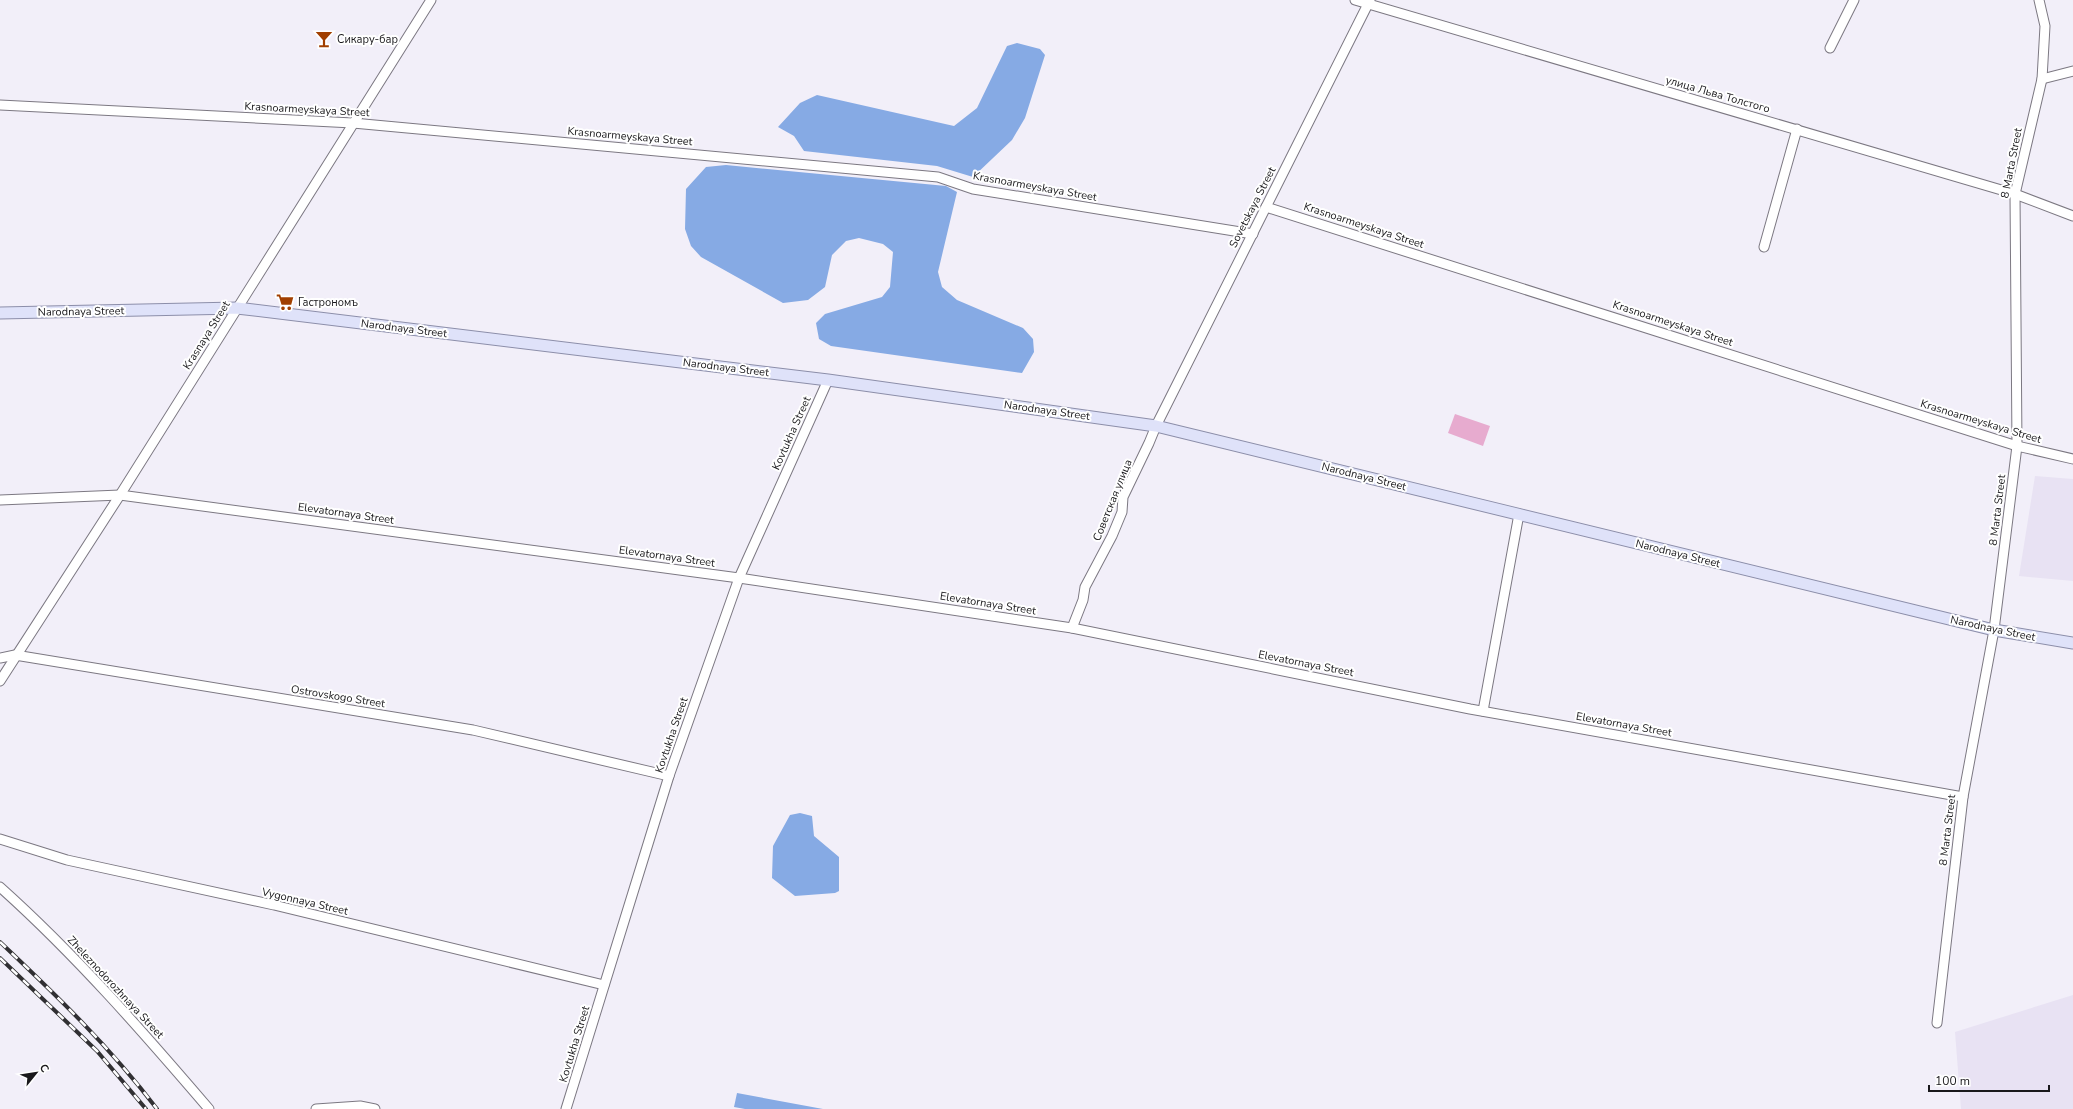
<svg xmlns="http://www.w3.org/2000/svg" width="2073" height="1109" viewBox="0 0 2073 1109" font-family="'Nunito Sans',sans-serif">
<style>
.built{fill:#e8e2f3}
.green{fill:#e7abcf}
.water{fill:#86aae4}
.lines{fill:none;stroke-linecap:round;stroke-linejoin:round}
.minor-casing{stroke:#7c7882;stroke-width:11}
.major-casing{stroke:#8c8ea9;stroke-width:13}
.minor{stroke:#fff;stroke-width:9}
.major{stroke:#dfe2f9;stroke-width:11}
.rail-casing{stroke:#313033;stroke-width:4}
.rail{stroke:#fff;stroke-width:2.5;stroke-dasharray:8;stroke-linecap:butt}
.labels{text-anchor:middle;stroke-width:4;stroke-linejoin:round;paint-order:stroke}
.poi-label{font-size:11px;fill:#19181b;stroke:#fff;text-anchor:start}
.street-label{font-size:11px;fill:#19181b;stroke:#fff}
</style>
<rect width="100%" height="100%" fill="#f2eff9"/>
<g class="built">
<path d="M2035 476 2073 479V581L2019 576Z"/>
<path d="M2073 995V1109H1961L1955 1032Z"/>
</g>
<path class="green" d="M1455 414 1490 426 1483 446 1448 433Z"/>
<g class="water">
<path d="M1017 43 1040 49 1045 55 1025 118 1012 140 973 177 937 166 804 151 794 136 778 127 800 103 817 95 954 126 977 108 1007 46Z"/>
<path d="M726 165 946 186 957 192 938 272 942 287 957 300 1023 328 1033 339 1034 352 1022 373 831 346 819 339 816 323 825 314 882 297 890 287 893 252 883 244 859 238 846 241 832 255 825 287 808 300 783 303 701 257 691 246 685 229 686 189 706 167Z"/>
<path d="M800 813 812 816 814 836 839 857V891L835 893 795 896 772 878 773 846 790 815Z"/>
<path d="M737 1093 823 1109H745L734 1107Z"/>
</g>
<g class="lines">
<g class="minor-casing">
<g id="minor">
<path d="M1355 0 2015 194 2073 216"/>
<path d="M1830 48 1854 0"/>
<path d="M2042 79 2073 71"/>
<path d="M0 105 353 123 938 177 973 189 1253 234"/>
<path d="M1266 207 2017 446 2073 459"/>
<path d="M1764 247 1797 129"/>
<path d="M0 500 120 495 739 578 1072 628 1470 709 1963 797"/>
<path d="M1072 628 1083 600 1085 587 1112 536 1122 512 1123 497 1149 443 1156 426 1370 0"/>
<path d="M0 658 15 655 473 730 669 776"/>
<path d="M0 681 120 495 431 0"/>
<path d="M1483 711 1519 514"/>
<path d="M0 839 67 860 274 905 604 985"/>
<path d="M0 887C76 955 143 1032 209 1109"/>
<path d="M1937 1023 1963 797 1994 630 2017 446 2015 194 2042 79 2045 26 2039 0"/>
<path d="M316 1109 360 1106 375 1109"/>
<path d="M566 1109 669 776 739 578 828 380"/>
</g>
</g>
<g class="major-casing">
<path id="major" d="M0 313 237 308 828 380 1156 426 1994 630 2073 643"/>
</g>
<use href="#minor" class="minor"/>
<use href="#major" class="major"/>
<g class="rail-casing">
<g id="rail">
<path d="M0 942C56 995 110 1047 157 1109"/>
<path d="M0 958 97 1051 146 1109"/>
</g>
</g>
<use href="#rail" class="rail"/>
</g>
<defs>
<g id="bar-bare" transform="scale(1.38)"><path d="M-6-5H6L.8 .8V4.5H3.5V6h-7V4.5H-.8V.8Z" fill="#a13f00" stroke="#fff" stroke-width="2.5" paint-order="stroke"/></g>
<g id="supermarket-bare" transform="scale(1.38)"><path d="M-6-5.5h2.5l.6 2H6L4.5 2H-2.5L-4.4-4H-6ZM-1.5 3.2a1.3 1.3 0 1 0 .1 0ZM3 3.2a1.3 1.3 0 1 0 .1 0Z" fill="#a13f00" stroke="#fff" stroke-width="2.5" paint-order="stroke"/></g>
</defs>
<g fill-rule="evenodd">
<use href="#bar-bare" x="324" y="39"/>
<use href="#supermarket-bare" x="285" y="302"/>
</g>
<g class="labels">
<g class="poi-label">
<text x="337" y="43">Сикару-бар</text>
<text x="298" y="306">Гастрономъ</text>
</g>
<g class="street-label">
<text transform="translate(1718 94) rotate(16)" y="4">улица Льва Толстого</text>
<text transform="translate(307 109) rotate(3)" y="4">Krasnoarmeyskaya Street</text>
<text transform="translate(630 136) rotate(5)" y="4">Krasnoarmeyskaya Street</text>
<text transform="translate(2011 163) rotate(-79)" y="4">8 Marta Street</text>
<text transform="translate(1035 186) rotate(10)" y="4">Krasnoarmeyskaya Street</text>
<text transform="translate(1252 207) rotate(-63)" y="4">Sovetskaya Street</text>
<text transform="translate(1364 225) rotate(18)" y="4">Krasnoarmeyskaya Street</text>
<text transform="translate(81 311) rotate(-1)" y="4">Narodnaya Street</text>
<text transform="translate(1673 323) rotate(18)" y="4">Krasnoarmeyskaya Street</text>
<text transform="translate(404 328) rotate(7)" y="4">Narodnaya Street</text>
<text transform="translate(206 335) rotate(-58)" y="4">Krasnaya Street</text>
<text transform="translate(726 367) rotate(7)" y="4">Narodnaya Street</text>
<text transform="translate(1047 410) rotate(8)" y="4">Narodnaya Street</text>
<text transform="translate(1981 421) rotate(17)" y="4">Krasnoarmeyskaya Street</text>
<text transform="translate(791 433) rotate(-66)" y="4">Kovtukha Street</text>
<text transform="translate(1364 476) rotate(14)" y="4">Narodnaya Street</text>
<text transform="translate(1112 500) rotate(-68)" y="4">Советская улица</text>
<text transform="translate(1997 510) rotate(-83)" y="4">8 Marta Street</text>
<text transform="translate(346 513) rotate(8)" y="4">Elevatornaya Street</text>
<text transform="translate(1678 553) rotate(14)" y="4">Narodnaya Street</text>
<text transform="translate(667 556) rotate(8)" y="4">Elevatornaya Street</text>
<text transform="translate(988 603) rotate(9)" y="4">Elevatornaya Street</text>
<text transform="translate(1993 628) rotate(12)" y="4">Narodnaya Street</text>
<text transform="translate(1306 663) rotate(11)" y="4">Elevatornaya Street</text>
<text transform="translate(338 696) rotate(9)" y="4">Ostrovskogo Street</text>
<text transform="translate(1624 724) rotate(10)" y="4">Elevatornaya Street</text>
<text transform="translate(671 735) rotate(-71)" y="4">Kovtukha Street</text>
<text transform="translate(1947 830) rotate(-83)" y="4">8 Marta Street</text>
<text transform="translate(305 901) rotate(13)" y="4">Vygonnaya Street</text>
<text transform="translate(116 987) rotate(47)" y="4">Zheleznodorozhnaya Street</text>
<text transform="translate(574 1044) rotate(-73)" y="4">Kovtukha Street</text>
</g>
</g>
<g transform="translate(36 1073) rotate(60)" stroke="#ffffff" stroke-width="3" paint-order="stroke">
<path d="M0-3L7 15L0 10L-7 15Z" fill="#19181b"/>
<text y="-6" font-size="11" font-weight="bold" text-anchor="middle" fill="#19181b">С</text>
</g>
<path d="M1929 1085v6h120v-6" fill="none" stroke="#19181b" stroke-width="2"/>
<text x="1935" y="1085" font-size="12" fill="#19181b" stroke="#ffffff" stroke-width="3" paint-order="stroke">100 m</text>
</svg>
